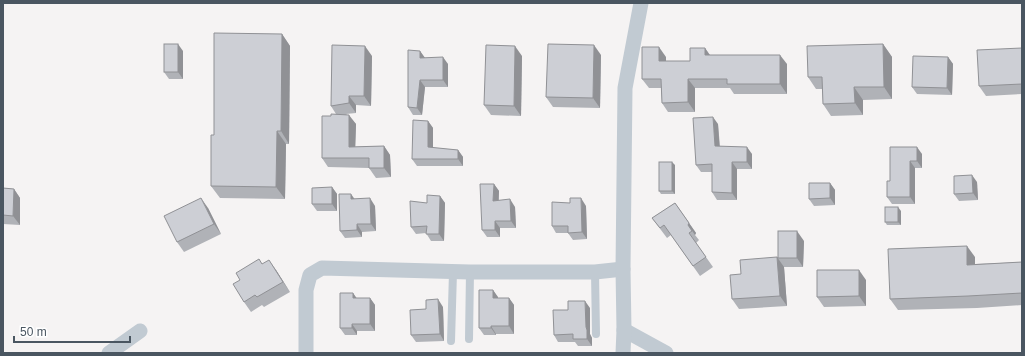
<svg xmlns="http://www.w3.org/2000/svg" width="1025" height="356" viewBox="0 0 1025 356" font-family="Arial,sans-serif">
<style>
.lines{fill:none;stroke-linecap:round;stroke-linejoin:round}
.service{stroke:#c1cad2;stroke-width:8}
.minor{stroke:#c1cad2;stroke-width:15}
.wall{fill:#b0b2b7}
.shaded-wall{fill:#909195}
.building{fill:#cdcfd5;stroke:#909195}
</style>
<rect width="100%" height="100%" fill="#f5f3f3"/>
<g class="lines">
<g class="service">
<path d="M595 272 596 334"/>
<path d="M469 339 470 272"/>
<path d="M451 341 453 272"/>
</g>
<g class="minor">
<path d="M624 330 666 353"/>
<path d="M109 353 140 331"/>
<path d="M306 353V290L310 275 322 268 470 272H595L623 269"/>
<path d="M623 353 624 330 623 269 625 88 641 3"/>
</g>
</g>
<g class="wall">
<path d="M282 34 290 46 289 144H286L285 199 220 198 211 186 214 135Z"/>
<path d="M883 44 892 57V99L863 100V115L831 116 823 104 822 89H816L808 77Z"/>
<path d="M705 48 710 55 787 64V94H734L730 88H695V112H668L662 103 661 88H649L642 79 666 57V61H690Z"/>
<path d="M1022 48V94L986 96 979 86Z"/>
<path d="M183 51V79H169L164 72Z"/>
<path d="M420 51 425 58 448 64V87H425L422 115H413L408 107Z"/>
<path d="M601 55 600 108 553 107 546 97Z"/>
<path d="M372 56 371 106 356 105V113L346 114 356 124 355 147 384 146 390 155 391 177 376 178 369 168 328 167 322 158 331 116 336 114 331 106Z"/>
<path d="M522 56 521 116 491 115 484 105Z"/>
<path d="M948 57 953 64 952 95 917 94 912 87Z"/>
<path d="M428 121 433 128V148L458 150 463 157V166H417L412 159Z"/>
<path d="M718 124 720 146 752 154V169H737V200H717L712 192V172H701L696 165Z"/>
<path d="M890 147 922 154V168H915V204H892L887 197 890 181Z"/>
<path d="M675 165V194H661L659 191Z"/>
<path d="M977 182 978 200 959 201 954 194Z"/>
<path d="M830 183 835 190V205L814 206 809 199Z"/>
<path d="M494 184 499 191V200L515 207 516 228H500V237H487L482 230Z"/>
<path d="M332 187 337 194V211H317L312 204Z"/>
<path d="M3 188 14 189 20 198V225L3 224Z"/>
<path d="M440 196 445 203 444 241H431L426 233 416 234 411 227 427 203Z"/>
<path d="M355 199 375 206 376 231 362 232V237L345 238 340 231Z"/>
<path d="M675 203 696 233 695 235 699 240 696 243 713 267 700 276 671 235 667 238 652 218Z"/>
<path d="M586 206 587 239 573 240 568 233H556L552 226Z"/>
<path d="M208 208 221 234 184 252 177 242Z"/>
<path d="M901 211V225H887L885 222Z"/>
<path d="M804 241 803 267H784L787 306 739 309 732 299 741 274 777 257Z"/>
<path d="M975 257V264L1022 262V305L977 308 898 310 890 299Z"/>
<path d="M259 259 262 264 276 270 290 292 264 307 262 305 251 312 244 302 240 280Z"/>
<path d="M866 280V306L824 307 817 297Z"/>
<path d="M493 290 498 298H509L514 305V334H496V335H484L479 328Z"/>
<path d="M353 293 356 298H370L375 305V331H357V335H345L340 328Z"/>
<path d="M443 307 444 341 416 342 411 335 426 309Z"/>
<path d="M590 308V334L592 338V346H578L575 342H558L554 335 568 310Z"/>
</g>
<g class="shaded-wall">
<path d="M282 34 290 46 289 144 281 131Z"/>
<path d="M178 44 183 51V79L178 72Z"/>
<path d="M883 44 892 57V99L884 87Z"/>
<path d="M594 45 601 55 600 108 593 98Z"/>
<path d="M365 46 372 56 371 106 364 96Z"/>
<path d="M515 46 522 56 521 116 514 106Z"/>
<path d="M659 47 666 57V70L659 61Z"/>
<path d="M705 48 711 57 705 55Z"/>
<path d="M420 51 425 58H420Z"/>
<path d="M780 55 787 64V94L780 84Z"/>
<path d="M443 57 448 64V87L443 80Z"/>
<path d="M948 57 953 64 952 95 947 88Z"/>
<path d="M688 79 695 88V112L688 102Z"/>
<path d="M420 80 425 87 422 115 417 108Z"/>
<path d="M854 87 863 100V115L855 103Z"/>
<path d="M349 96 356 105V113L349 103Z"/>
<path d="M349 115 356 124 355 156 349 147Z"/>
<path d="M713 117 718 124 720 154 715 146Z"/>
<path d="M428 121 433 128V154L428 147Z"/>
<path d="M277 131 286 144 285 199 276 187Z"/>
<path d="M384 146 390 155 391 177 384 168Z"/>
<path d="M747 147 752 154V169L747 162Z"/>
<path d="M917 147 922 154V168L917 161Z"/>
<path d="M458 150 463 157V166L458 159Z"/>
<path d="M910 161 915 168V204L910 197Z"/>
<path d="M672 162 675 165V194L672 191Z"/>
<path d="M732 162 737 169V200L732 193Z"/>
<path d="M972 175 977 182 978 200 973 193Z"/>
<path d="M830 183 835 190V205L830 198Z"/>
<path d="M494 184 499 191 498 208 493 201Z"/>
<path d="M332 187 337 194V211L332 204Z"/>
<path d="M14 189 20 198V225L13 216Z"/>
<path d="M351 194 356 201 351 199Z"/>
<path d="M440 196 445 203 444 241 439 234Z"/>
<path d="M201 198 208 208 221 234 214 224Z"/>
<path d="M370 198 375 206 376 231 371 224Z"/>
<path d="M581 198 586 206 587 239 582 232Z"/>
<path d="M510 199 515 207 516 228 511 221Z"/>
<path d="M675 203 696 233 695 235 688 225Z"/>
<path d="M898 207 901 211V225L898 222Z"/>
<path d="M495 221 500 228V237L495 230Z"/>
<path d="M357 224 362 232V237L357 230Z"/>
<path d="M797 231 804 241 803 267 797 258Z"/>
<path d="M967 246 975 257V276L967 265Z"/>
<path d="M777 257 784 267 787 306 780 296Z"/>
<path d="M269 260 276 270 290 292 283 282Z"/>
<path d="M859 270 866 280V306L859 296Z"/>
<path d="M493 290 498 297V305L493 298Z"/>
<path d="M353 293 358 300 353 298Z"/>
<path d="M370 298 375 305V331L370 324Z"/>
<path d="M509 298 514 305V334L509 326Z"/>
<path d="M438 299 443 307 444 341 440 334Z"/>
<path d="M585 301 590 308V334L592 338V346L587 339 586 327Z"/>
<path d="M352 324 357 331V335L352 328Z"/>
<path d="M491 326 496 334V335L491 328Z"/>
</g>
<g class="building">
<path d="M214 33 282 34 281 131H277L276 187 211 186V135H214Z"/>
<rect x="164" y="44" width="14" height="28"/>
<path d="M548 44 594 45 593 98 546 97Z"/>
<path d="M883 44 884 87H854L855 103 823 104 822 77H808L807 46Z"/>
<path d="M332 45 365 46 364 96H349V103L331 106Z"/>
<path d="M486 45 515 46 514 106 484 105Z"/>
<path d="M642 47H659V61H690V48H705V55H780V84H727V79H688V102L662 103 661 79H642Z"/>
<path d="M1022 48V84L979 86 977 50Z"/>
<path d="M408 50 420 51V58L443 57V80H420L417 108 408 107Z"/>
<path d="M913 56 948 57 947 88 912 87Z"/>
<path d="M331 114 349 115V147L384 146V168H369V158H322V116H331Z"/>
<path d="M713 117 715 146 747 147V162H732V193L712 192V164L696 165 693 118Z"/>
<path d="M413 120 428 121V147L458 150V159H412Z"/>
<path d="M890 147H917V161H910V197H887V181H890Z"/>
<rect x="659" y="162" width="13" height="29"/>
<path d="M972 175 973 193 954 194V176Z"/>
<path d="M809 183H830V198L809 199Z"/>
<path d="M480 184H494L493 201 510 199 511 221H495V230H482Z"/>
<path d="M332 187V204H312V188Z"/>
<path d="M3 188 14 189 13 216 3 215Z"/>
<path d="M339 194H351V199L370 198 371 224H357V230L340 231Z"/>
<path d="M427 195 440 196 439 234H426L427 226 411 227 410 201 427 203Z"/>
<path d="M201 198 214 224 177 242 164 216Z"/>
<path d="M570 198H581L582 232 568 233V226H552V202L570 203Z"/>
<path d="M675 203 689 223 688 225 692 231 689 233 706 257 693 266 664 225 660 228 652 218Z"/>
<rect x="885" y="207" width="13" height="15"/>
<rect x="778" y="231" width="19" height="27"/>
<path d="M967 246V265L1022 262V293L968 296 890 299 888 249Z"/>
<path d="M777 257 780 296 732 299 730 275 741 274 740 260Z"/>
<path d="M259 259 262 264 269 260 283 282 257 297 255 295 244 302 233 284 240 280 236 273Z"/>
<path d="M817 270H859V296L817 297Z"/>
<path d="M479 290H493V298H509V326H491V328H479Z"/>
<path d="M340 293H353V298H370V324H352V328H340Z"/>
<path d="M438 299 440 334 411 335 410 310 426 309V300Z"/>
<path d="M568 301H585L586 327 587 330V339H573V334L554 335 553 310H568Z"/>
</g>
<rect width="1025" height="356" fill="none" stroke="#4a5661" stroke-width="8"/>
<path d="M14 336v6h116v-6" fill="none" stroke="#4a5661" stroke-width="2"/>
<text x="20" y="336" font-size="12" fill="#4a5661" stroke="#ffffff" stroke-width="3" paint-order="stroke">50 m</text>
</svg>
